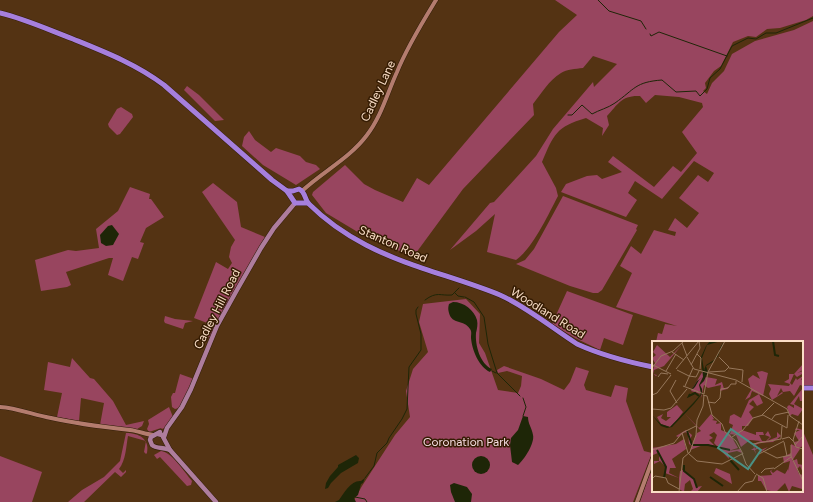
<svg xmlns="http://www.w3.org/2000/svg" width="813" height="502" viewBox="0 0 813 502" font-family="Figtree,sans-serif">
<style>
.green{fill:#98455f}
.water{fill:#1e2607}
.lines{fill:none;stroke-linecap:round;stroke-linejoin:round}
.stream{stroke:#1e2607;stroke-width:1}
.secondary-casing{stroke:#321e0b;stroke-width:5}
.primary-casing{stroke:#321e0b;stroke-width:5.5}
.highway-casing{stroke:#321e0b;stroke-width:6}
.secondary{stroke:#b47c6e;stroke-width:4}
.primary{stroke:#ae7d9d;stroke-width:4.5}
.highway{stroke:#a67fdd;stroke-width:5}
.labels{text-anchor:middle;stroke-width:3;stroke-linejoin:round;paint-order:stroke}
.street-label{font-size:12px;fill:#fadec7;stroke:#351c03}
.park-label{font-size:12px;fill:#f7dce2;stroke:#351c03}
.inset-river{fill:none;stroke:#1e2607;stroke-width:2}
.inset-road{fill:none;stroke:#96775b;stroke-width:1}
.view{fill:#4a9084;fill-opacity:0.15;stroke:#4a9084;stroke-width:2}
.inset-edge{fill:none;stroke:#fadec7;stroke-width:2}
</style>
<rect width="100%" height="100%" fill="#543313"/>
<g class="green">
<path d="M555 0H813V16L806 20 780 28 767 29 756 37 748 36 733 42 721 66 714 71 705 83 706 88 703 91 707 94 712 83 724 71 732 54 755 41 794 30 813 21V387L802 386V342H656L658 333 662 334 665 324 677 326 616 307 632 273 620 266 631 246 641 254 654 230 675 236 676 232 668 230 675 218 687 228 699 213 679 198 698 175 708 182 714 173 694 161 662 199 635 181 628 193 637 200 626 217 561 192 566 184 587 176 597 175 602 179 622 172 608 162 613 156 654 187 673 166 681 172 697 153 682 132 703 107 702 103 679 97 655 95 646 103 640 96C622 95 618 104 607 116L609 125 602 136 603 128 586 118C556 127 554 134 542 162L556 188 558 196C548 215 533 248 516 260L487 252 495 214 476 231 450 250 490 203 494 202 536 156 553 129 593 82 594 87 617 64 593 56 583 68C575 69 567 69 561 73 549 80 541 94 533 104L534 115 463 189 413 257 361 234 326 213 312 195 313 192 345 165 364 184 375 190 403 202 417 178 429 185 559 32 577 15Z"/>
<path d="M187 86 199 95 224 120 215 121 184 90Z"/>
<path d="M121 107 132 114 133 117 120 134 117 135 109 127 108 124 117 109Z"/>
<path d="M249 131 255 140 271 152 276 148 300 156 306 162 316 165 320 169 296 185 263 165 242 146 244 137Z"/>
<path d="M213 183 237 202 241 227 265 237 224 309 210 337 205 338 210 324 194 318 216 262 228 269 232 263 229 257 231 247 235 240 202 192Z"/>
<path d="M130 187 150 194 149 199H151L164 217 146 228 140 242 144 243 138 259 132 257 123 281 108 275 113 258H109L66 272 71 285 67 287 41 291 35 260 68 250 76 251 99 248 96 229 118 211Z"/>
<path d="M563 196 638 225 636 229 637 230 602 290 598 293H593L570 286 516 264 525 260 534 249Z"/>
<path d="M567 291 633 315 623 345 604 338 600 350 575 338 552 324Z"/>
<path d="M466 299 480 314 479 343 485 353 498 390 518 393 521 386 522 376 507 371 498 373 497 370 504 366 541 379 564 390 570 382 576 367 589 371 584 385 586 390 611 397 615 385 628 388 626 401 644 451 652 453 633 502H353L362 486 395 435 410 417 406 391 413 369 428 352 419 322 423 304Z"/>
<path d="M165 316 175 319 193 321 185 323 183 329 165 323 164 321Z"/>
<path d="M72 358 90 378 94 379 113 401 126 425 144 421 142 426 137 429 113 428 115 426 100 425 104 403 81 398 79 421 57 417 62 393 44 390 48 362 70 367Z"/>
<path d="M180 374 194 379 189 390 179 408 175 409 172 407 171 397 173 393H175Z"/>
<path d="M169 407 173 417 166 427 162 429 161 428 149 432 147 429 149 424 148 420Z"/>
<path d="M802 429 813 455V502H640L649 476 653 469 652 483H653V491H802Z"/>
<path d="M126 433C139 433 150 439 147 453L146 454 144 452 146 441 128 436C126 447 126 460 119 469L123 473 126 470V472L121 477 115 472 84 502H68L82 490 104 477 120 461Z"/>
<path d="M161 451C172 452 185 473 192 481L191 485 187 486 160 457 157 459 154 455Z"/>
<path d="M0 456 42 472 32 502H0Z"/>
</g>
<g class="water">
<path d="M112 225 119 234 113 245 106 246 101 243 100 235 108 226Z"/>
<path d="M453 302C464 302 474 310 477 320 478 324 477 329 476 333 475 345 480 364 492 369L490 372C479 367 472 350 471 338 471 334 472 332 470 329 464 319 452 325 449 313 448 309 448 308 449 304Z"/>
<path d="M523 416 528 417C528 424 532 428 533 435 535 443 524 460 518 465L512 462 510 445 511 438 518 430Z"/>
<path d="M356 455 359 458 358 463 341 473 331 483 328 488 325 489 326 483 330 476 338 467V465Z"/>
<circle cx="481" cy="465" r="9"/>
<path d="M365 478 363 483 361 484 358 495 354 498 356 502H335L339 500C344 493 351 480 361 481Z"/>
<path d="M454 483 467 487 472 494 471 502H455L451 492 450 485Z"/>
</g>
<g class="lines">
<g class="stream">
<path d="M598 0 609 11 641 21 646 29"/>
<path d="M650 34 651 36 659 32 727 56"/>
<path d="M568 115H572L582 105 592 114C599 110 608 108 615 103 635 89 635 82 662 80L676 92 696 91 700 96 707 89 710 78 720 69 732 46 748 38 756 39 766 33H776L813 18"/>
<path d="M455 293 458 296 464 297"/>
<path d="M465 297 474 302 484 317 488 344 497 373 520 396"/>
<path d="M425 300C437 291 440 296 452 295L459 288"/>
<path d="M492 371 496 373"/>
<path d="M523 398 526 407 523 416"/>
<path d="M365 478 374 466 377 453 387 443 389 438 402 419 407 409 409 367 421 350V334L416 314V310L418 307"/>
<path d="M355 497 365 499 367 502"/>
</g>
<g class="secondary-casing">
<g id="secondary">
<path d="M302 191C322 172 350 158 367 135 381 117 387 94 397 72 407 47 422 23 436 0"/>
<path d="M0 407C17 408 34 415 51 418 77 424 103 427 130 430 138 431 145 434 153 435"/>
<path d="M637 502 653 458"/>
</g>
</g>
<g class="primary-casing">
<g id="primary">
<path d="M160 432 151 437 150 440 152 445C156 449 164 447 170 450"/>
<path d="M158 434 162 435 170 450 216 502"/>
<path d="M164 437 167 428 182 407 191 389 217 326 237 290 261 248 274 228 295 203"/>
</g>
</g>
<g class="highway-casing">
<g id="highway">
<path d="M0 13C25 19 49 30 73 39 105 52 136 64 164 85L272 180 287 191 295 203H308"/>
<path d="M287 191H293L299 189C306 192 304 199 309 204 325 220 345 234 366 245 408 267 456 277 500 295 527 307 552 328 577 344 601 355 628 362 653 367"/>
<path d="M802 388H813"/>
</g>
</g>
<use href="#secondary" class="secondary"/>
<use href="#primary" class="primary"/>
<use href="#highway" class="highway"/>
</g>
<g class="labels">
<g class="street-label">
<text transform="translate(378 91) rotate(-65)" y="4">Cadley Lane</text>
<text transform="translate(393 244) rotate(24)" y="4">Stanton Road</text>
<text transform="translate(217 309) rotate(-63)" y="4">Cadley Hill Road</text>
<text transform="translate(548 313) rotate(32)" y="4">Woodland Road</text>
</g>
<g class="park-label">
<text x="466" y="446">Coronation Park</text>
</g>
</g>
<g transform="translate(652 341)">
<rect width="151" height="151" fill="#543313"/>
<path d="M5 4 18 16 30 4 12 25 2 29 1 33 5 34 9 30 0 39 4 35 0 32 3 22 0 17 4 14 1 11ZM151 23V29L145 32 151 30 150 33 145 36 142 33 138 42 140 44 144 37 145 39 151 35 149 39 151 38V45L148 44 142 55 138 50 131 51 129 47 125 55 130 51 131 52 120 59 117 53 119 48 116 43 137 45 138 43 132 41 137 38V33H142ZM52 28 56 30 54 36 65 38 63 44 70 41 72 48 78 45 75 48 68 50 69 44 56 47 52 44 49 57V53L39 50ZM110 30 116 32 111 55 100 50 98 56 93 59 99 49 96 38 101 34 108 38 105 31ZM151 47V60H148L147 55 142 63 151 68 146 75 140 73 138 75 135 66 137 64 142 67V64L138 63ZM107 53 111 62 105 65 101 59 97 63 102 66 97 71 101 77 96 85H90V89L104 94V91H111L112 94H107L110 100H114L118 96 113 94 116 90 119 96 115 100 125 96V91L129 95 121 101 107 102 108 106 107 102 102 105 103 108 104 107H107V106L109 109 116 106 109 111 107 107 103 109 104 113 102 109H99L102 107 101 103 109 100 98 99 89 106 84 94 78 93 86 107 76 110 88 108 90 112 85 110 76 112 77 118 62 102 65 94 62 91 57 94 61 97 57 99 63 105 54 103 38 109 40 105 37 103 36 93 33 91 26 96 24 95 34 89 40 94 38 99 40 103 45 92 49 90 32 72 47 87 59 73 62 78 60 79 65 80 64 83 69 82V89L78 93 81 84 77 82 78 75 82 73 89 77 97 59ZM25 64 31 71 25 79 18 86 9 83 5 76 11 73 9 77 14 80 19 76H15V71ZM144 87 151 89V105L147 107 148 108 140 120 145 118 146 123 151 124V132L148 125 145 128 147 133 151 134 150 148 140 145 137 151 133 142 124 151 114 149 109 140H106V135L120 134 118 130 121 128 119 130 121 132 125 129 133 133 136 128V130L138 120 132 122 131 116 139 112V103L143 105 142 101 147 100 142 92 148 89H143ZM32 98 34 108 20 118 24 127H18L17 132 27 137 28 130 31 129 42 138 45 146 50 145 45 151 39 150 41 148 38 139 33 143 32 151 27 148V137L13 132 14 126 8 120 2 123V120H7V115L6 112 1 114 0 107 24 103ZM64 127 78 133 80 143 62 132Z" fill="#98455f"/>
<path d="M58 0H69L55 4 50 17 52 29 54 24 62 19 67 11 68 7 72 0 66 15 61 21 54 25 56 31 52 40 48 44 50 48V53L42 63 20 86 15 87 9 85 0 74 9 83 18 86 42 61 49 53 46 50 49 52 47 44 51 36 47 39 43 46 41 48H40L45 40 51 36 49 16 54 5Z" fill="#1e2607"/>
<path class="inset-river" d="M121 0 123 14 127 15M38 53 37 55 43 52 47 55M35 90 40 104M41 104H56L78 109M5 109 14 126 12 137M78 119 87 129M32 124V130L42 138 45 147M58 136 71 145"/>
<path class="inset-road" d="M30 2 35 15M20 11 32 19M45 13 49 17 48 28M35 16 42 28 84 39M1 24 19 33M39 24 48 7 47 0M0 27 9 15 21 10 32 0M77 27 91 29 90 41M24 28 47 0M25 29 37 35M14 30 24 13M56 31 73 0M57 31 73 30 77 26 67 16M37 35 44 36 47 30M6 36 9 32 16 33M24 39 18 50 25 62M84 39 135 68 138 75 151 84M31 45 52 53M33 45 41 27M52 53 56 31M0 54 5 52 19 34M51 54 55 55 60 74 70 83 73 91 84 100 91 113M56 61 63 62 68 57 69 48 76 47 79 43H84V40M0 68 12 69 19 67 35 48M110 74 122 62M120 78 123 74 137 71M135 87 136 74M90 90 101 77 111 74 135 87M30 92 36 112 45 120 70 123 90 113M80 96 91 89M129 98 130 85M130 98 137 96 141 100M141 99 147 80M141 99 144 106 151 108M132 101 135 115M101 103 129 98M139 104V115L151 140M143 104 151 95M0 109 22 102 30 92 44 85M111 110 125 117 139 114M90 112 94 123 103 133M107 113 132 100M122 128 139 116M109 132 113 128 122 127M104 133 111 137 115 151M0 138 3 135 14 137 16 142 27 148M27 151 31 117 38 111 44 94 45 79 51 65 52 54M85 151 93 142 101 140 104 134"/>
<path class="view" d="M79 88 109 109 96 128 66 107Z"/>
<rect width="151" height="151" class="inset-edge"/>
</g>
</svg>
